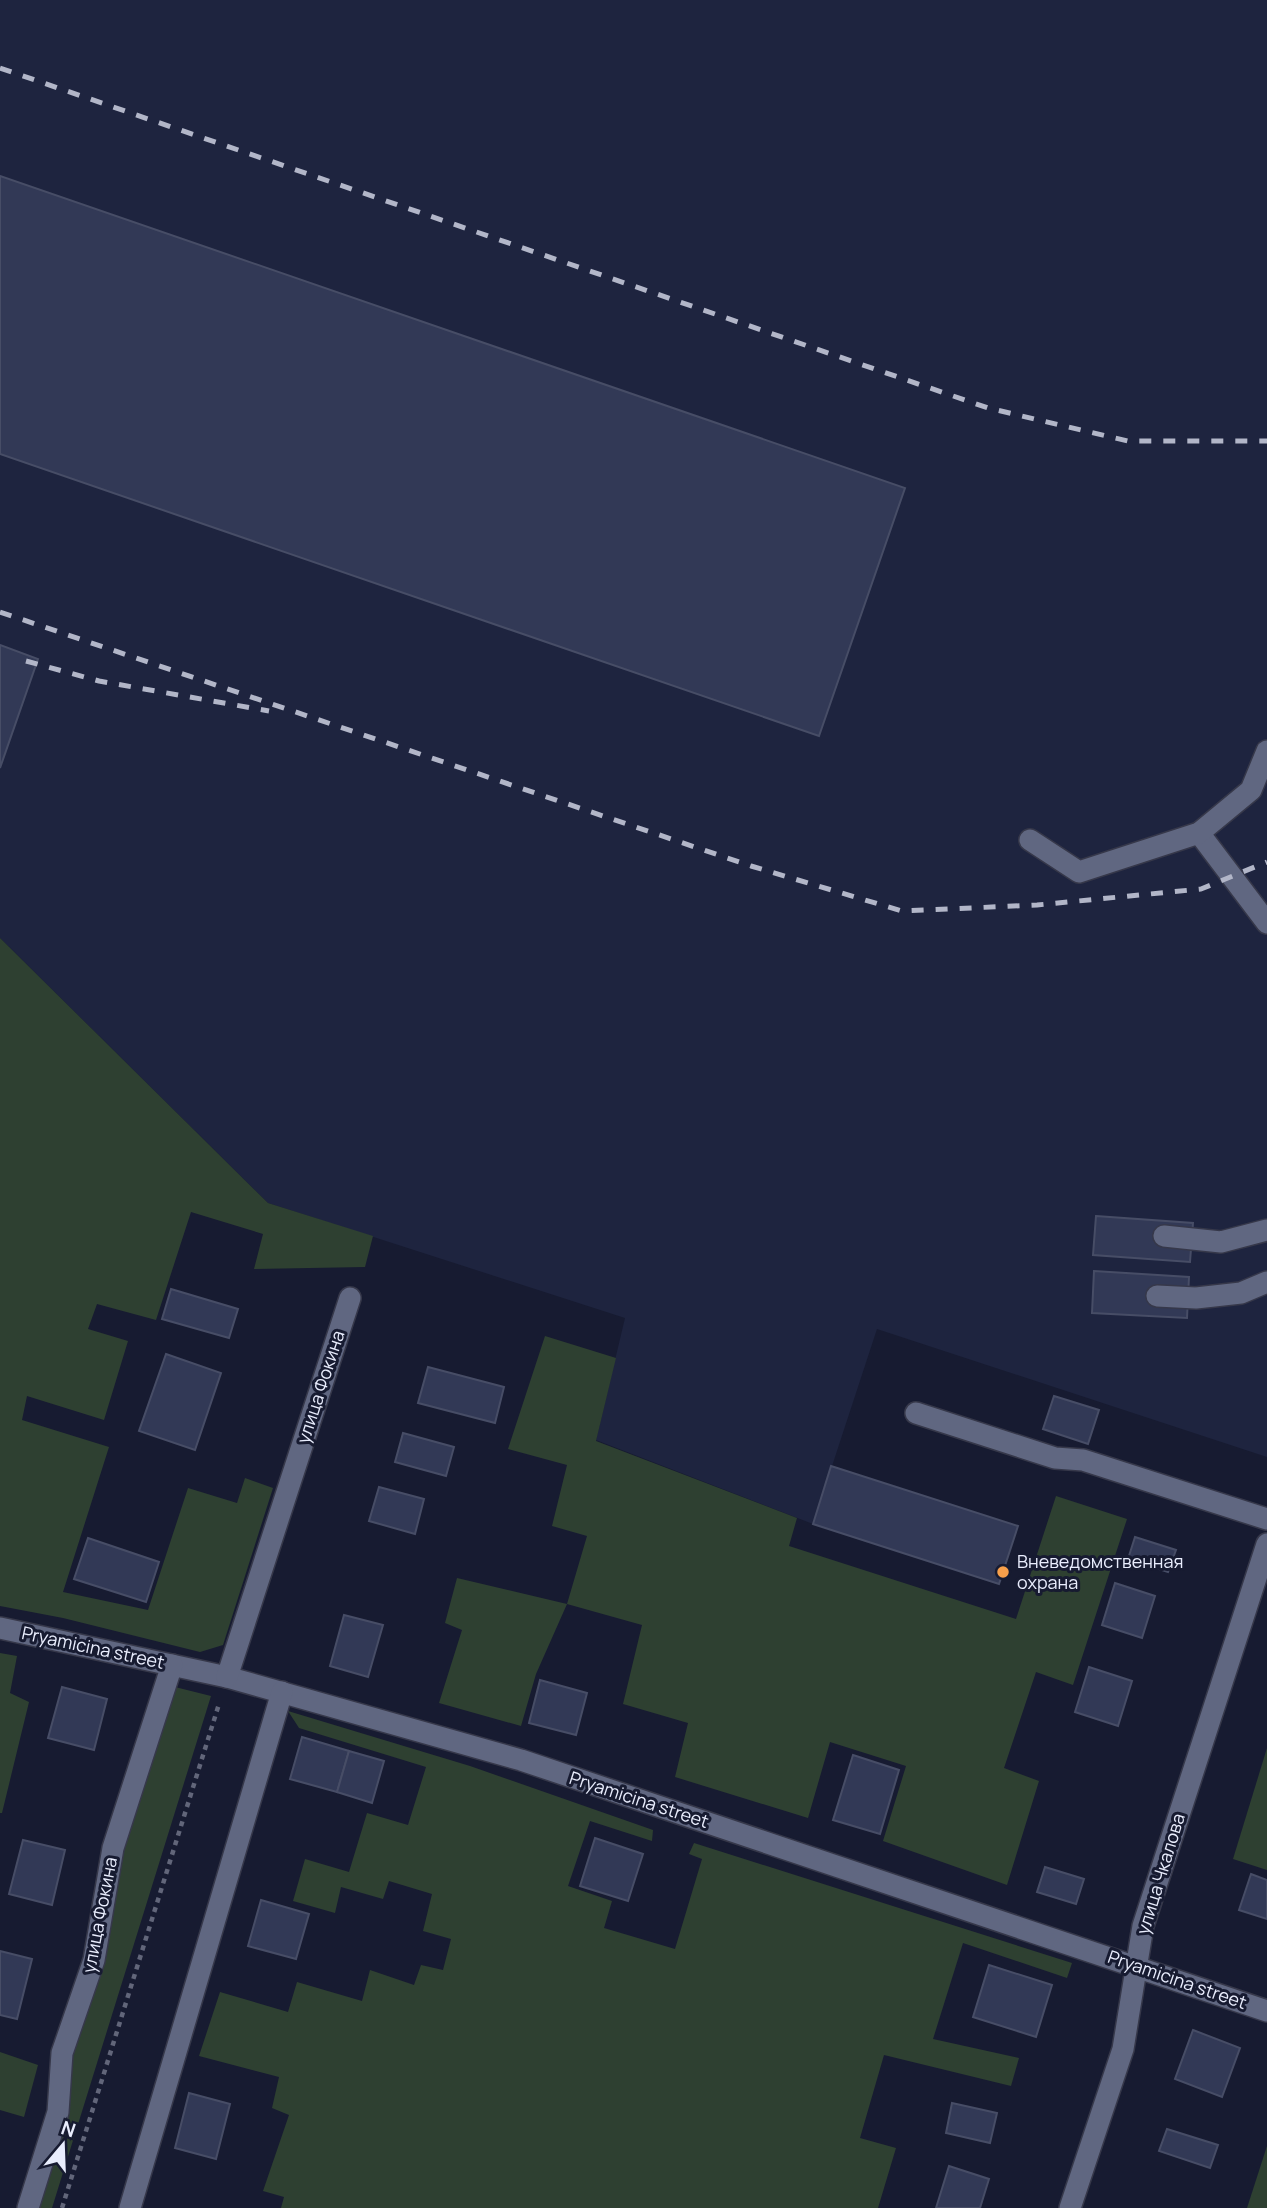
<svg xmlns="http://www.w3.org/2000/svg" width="1267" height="2208" viewBox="0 0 1267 2208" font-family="Manrope,sans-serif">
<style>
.built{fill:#1e243f}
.green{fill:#2e4031}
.building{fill:#323956;stroke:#474d66;stroke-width:2}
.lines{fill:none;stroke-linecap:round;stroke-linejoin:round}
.minor-casing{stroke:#36384a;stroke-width:24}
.path{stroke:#62667a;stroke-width:4.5;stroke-dasharray:5 5;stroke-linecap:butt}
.minor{stroke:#606781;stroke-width:21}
.rail{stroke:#b2b6c8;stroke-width:5;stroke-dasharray:12 12;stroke-linecap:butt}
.poi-dot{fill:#f8a04b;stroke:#171b31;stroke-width:2.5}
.labels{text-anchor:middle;stroke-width:6;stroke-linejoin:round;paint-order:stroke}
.street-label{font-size:18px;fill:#e9edfd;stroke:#171b31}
.poi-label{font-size:18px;fill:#e9edfd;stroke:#171b31;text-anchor:start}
</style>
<rect width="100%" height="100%" fill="#171b31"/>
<path class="built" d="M0 0H1267V1457L877 1329 813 1524 596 1440 625 1318 268 1203 0 938Z"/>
<g class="green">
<path d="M0 938 268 1203 373 1236 365 1267 254 1269 263 1234 191 1212 156 1320 97 1304 88 1329 128 1341 104 1420 27 1396 22 1420 109 1447 63 1592 148 1610 188 1488 237 1503 245 1478 273 1488 223 1645 200 1652 63 1618 0 1606Z"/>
<path d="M545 1336 616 1358 596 1441 797 1518 789 1546 1016 1619 1056 1496 1127 1519 1073 1685 1036 1672 1004 1768 1039 1781 1007 1885 883 1841 906 1766 830 1742 808 1818 675 1777 688 1723 623 1704 642 1625 567 1604 536 1674 521 1726 439 1703 462 1630 445 1623 457 1578 567 1604 587 1536 552 1526 567 1465 508 1449Z"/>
<path d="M0 1653 17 1656 10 1693 29 1702 2 1813H0Z"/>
<path d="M175 1687 211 1696 52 2208H38L67 2112 73 2056 106 1958 123 1846Z"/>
<path d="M288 1711 470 1766 653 1830 652 1841 590 1821 568 1886 612 1901 604 1928 675 1949 702 1859 689 1854 694 1843 1072 1963 1067 1978 963 1943 933 2039 1019 2058 1011 2086 884 2055 860 2138 896 2148 878 2208H281L284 2197 263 2191 289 2115 272 2108 279 2077 199 2056 220 1992 288 2012 297 1982 362 2001 370 1970 414 1985 421 1965 443 1970 451 1939 423 1931 432 1894 389 1881 383 1899 341 1887 335 1913 293 1901 305 1859 349 1872 367 1813 408 1825 426 1767 299 1728Z"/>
<path d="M1267 1748V1870L1233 1859Z"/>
<path d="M0 2052 38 2065 24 2117 0 2110Z"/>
<path d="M1267 2146V2208H1247Z"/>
</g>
<g class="building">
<path d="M0 176 905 488 819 736 0 454Z"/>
<path d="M0 645 38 659 0 768Z"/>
<path d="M1096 1216 1193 1223 1190 1262 1093 1255Z"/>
<path d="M1094 1271 1189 1277 1187 1318 1092 1313Z"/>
<path d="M171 1289 238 1309 229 1338 162 1319Z"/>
<path d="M166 1354 221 1373 195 1450 139 1431Z"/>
<path d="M428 1367 504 1387 495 1423 418 1403Z"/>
<path d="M1054 1396 1099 1410 1088 1444 1043 1429Z"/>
<path d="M403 1433 454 1447 446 1476 395 1462Z"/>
<path d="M831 1466 1018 1526 999 1584 813 1524Z"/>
<path d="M379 1487 424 1499 415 1534 369 1521Z"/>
<path d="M1135 1537 1176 1550 1168 1572 1128 1559Z"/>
<path d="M88 1538 159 1562 146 1602 74 1579Z"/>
<path d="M1115 1583 1155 1596 1142 1638 1102 1625Z"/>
<path d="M344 1615 383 1625 368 1677 330 1666Z"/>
<path d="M1089 1667 1132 1681 1118 1726 1075 1712Z"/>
<path d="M540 1680 587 1693 576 1735 529 1723Z"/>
<path d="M62 1687 107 1699 94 1750 48 1738Z"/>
<path d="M302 1737 349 1751 337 1792 290 1779Z"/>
<path d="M349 1751 384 1761 372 1803 337 1792Z"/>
<path d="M853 1755 899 1770 880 1834 833 1820Z"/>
<path d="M595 1838 643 1854 628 1901 580 1886Z"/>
<path d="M23 1840 65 1850 52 1905 9 1894Z"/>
<path d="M1045 1867 1084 1879 1076 1904 1037 1892Z"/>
<path d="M1251 1874 1267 1880V1919L1239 1910Z"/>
<path d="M261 1900 309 1914 296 1959 248 1946Z"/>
<path d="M0 1951 32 1959 17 2019 0 2015Z"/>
<path d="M989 1965 1052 1985 1036 2037 973 2017Z"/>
<path d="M1193 2030 1240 2048 1222 2097 1175 2079Z"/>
<path d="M189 2093 230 2104 216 2159 175 2148Z"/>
<path d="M952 2103 997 2113 990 2143 946 2133Z"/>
<path d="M1167 2129 1218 2145 1210 2168 1159 2151Z"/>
<path d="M949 2166 989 2179 980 2208H936Z"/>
</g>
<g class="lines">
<g class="minor-casing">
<g id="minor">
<path d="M1199 833 1267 923"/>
<path d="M1030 840 1079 872 1199 833 1251 790 1267 751"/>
<path d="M1164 1236 1221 1242 1267 1230"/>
<path d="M1157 1296 1196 1298 1241 1293 1267 1282"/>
<path d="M916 1413 1055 1458 1083 1460 1267 1519"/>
<path d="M0 1628 227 1677 521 1760 1267 2011"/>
<path d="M227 1677 350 1298"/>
<path d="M28 2208 58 2112 62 2053 94 1960 113 1848 172 1665"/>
<path d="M130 2208 282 1692"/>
<path d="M1070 2208 1123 2049 1143 1926 1267 1544"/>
</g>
</g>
<path class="path" d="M62 2208 219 1704"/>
<use href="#minor" class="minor"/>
<g class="rail">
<path d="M0 68 988 408 1128 441H1267"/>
<path d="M0 612 751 866 902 911 1037 905 1201 889 1267 862"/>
<path d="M26 661 99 681 269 711"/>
</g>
</g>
<circle class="poi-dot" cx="1003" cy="1572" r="7"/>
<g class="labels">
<g class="street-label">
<text transform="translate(321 1387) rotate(-72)" y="6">улица Фокина</text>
<text transform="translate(93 1648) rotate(12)" y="6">Pryamicina street</text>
<text transform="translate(639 1800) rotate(18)" y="6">Pryamicina street</text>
<text transform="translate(1161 1874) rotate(-73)" y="6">улица Чкалова</text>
<text transform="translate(100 1915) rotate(-79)" y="6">улица Фокина</text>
<text transform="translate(1177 1980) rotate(19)" y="6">Pryamicina street</text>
</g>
<g class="poi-label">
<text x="1017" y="1568">Вневедомственная<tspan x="1017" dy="21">охрана</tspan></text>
</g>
</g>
<g transform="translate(63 2145) rotate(19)" stroke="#171b31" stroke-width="5" paint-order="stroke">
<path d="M0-5L12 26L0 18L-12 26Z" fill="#e9edfd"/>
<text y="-10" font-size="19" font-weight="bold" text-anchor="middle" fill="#e9edfd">N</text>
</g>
</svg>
